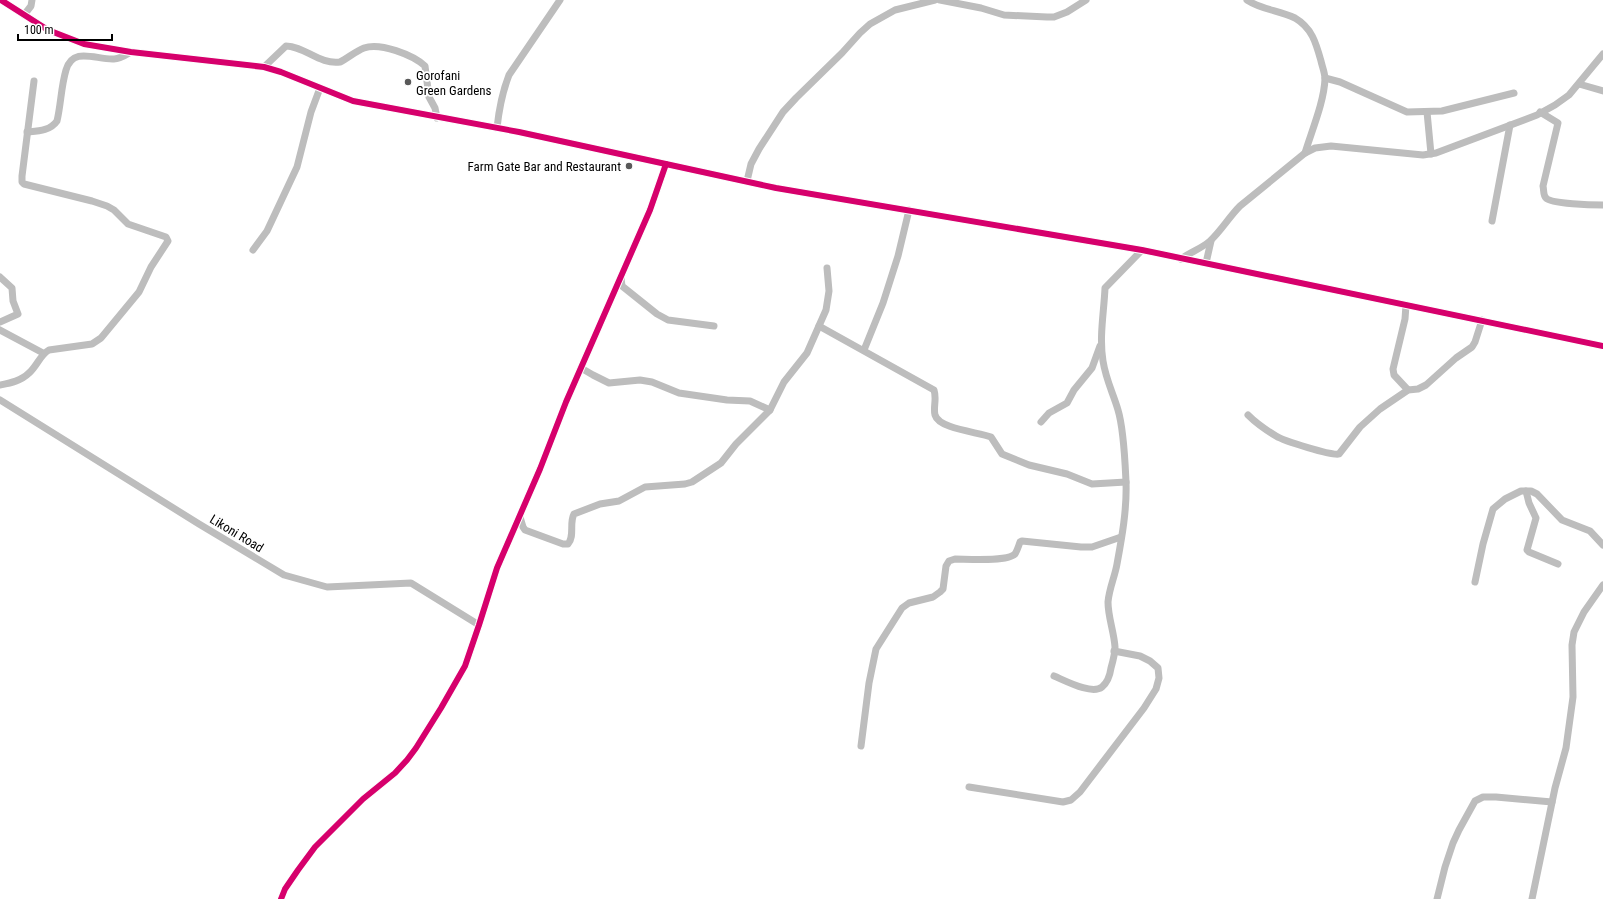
<svg xmlns="http://www.w3.org/2000/svg" width="1603" height="899" viewBox="0 0 1603 899" font-family="'Roboto Condensed',sans-serif">
<style>
.lines{fill:none;stroke-linecap:round;stroke-linejoin:round}
.minor{stroke:#bdbdbd;stroke-width:7}
.cycleway-casing{stroke:#fff;stroke-width:8}
.cycleway{stroke:#d6006c;stroke-width:6}
.poi-dot{fill:#595959;stroke:#fff;stroke-width:1.5}
.labels{text-anchor:middle;stroke-width:3.5;stroke-linejoin:round;paint-order:stroke}
.poi-label{font-size:13px;fill:#000;stroke:#fff;text-anchor:start}
.street-label{font-size:13px;fill:#000;stroke:#fff}
</style>
<rect width="100%" height="100%" fill="#fff"/>
<g class="lines">
<g class="minor">
<path d="M1 0 48 30 84 44 131 52 264 67 281 72 353 101 519 132 776 188 1142 250 1603 346"/>
<path d="M940 0 981 8 1004 15 1047 17H1054L1067 12 1086 0"/>
<path d="M1247 0C1262 10 1279 10 1295 18 1312 28 1316 43 1321 61 1322 66 1325 73 1325 79 1324 102 1312 130 1305 153"/>
<path d="M24 15 31 6 32 0"/>
<path d="M264 67 286 46C304 46 320 65 340 62 348 58 356 51 364 48 380 42 413 55 425 66L429 97 435 108 437 118"/>
<path d="M1325 78 1340 82 1407 112 1442 111 1514 93"/>
<path d="M1579 84 1603 91"/>
<path d="M1427 112 1431 154"/>
<path d="M1540 112 1558 123 1543 186C1544 190 1543 195 1546 198 1551 204 1593 205 1603 205"/>
<path d="M497 128C499 109 502 93 509 75L560 0"/>
<path d="M27 132C38 131 50 131 57 121 61 104 61 87 66 70 73 46 96 60 114 59 120 59 126 55 131 52"/>
<path d="M747 181 751 164 759 149 783 112 796 98 842 53 860 33 870 24 895 10 935 0"/>
<path d="M1492 221 1510 125"/>
<path d="M253 250 267 231 297 167 311 112 320 88"/>
<path d="M1181 259C1190 252 1201 249 1210 241 1221 231 1229 217 1240 206L1305 153 1315 148 1331 146 1423 155 1436 153 1537 115 1555 105 1569 95 1603 54"/>
<path d="M1206 263 1211 241"/>
<path d="M0 277 12 288 13 301 18 314 0 322"/>
<path d="M621 278 622 286 657 314 668 320 714 326"/>
<path d="M1406 305 1405 319 1393 369 1394 375 1408 390"/>
<path d="M819 326 934 390C937 399 933 407 935 415 939 429 978 432 991 437L1002 454 1029 465 1067 474 1092 484 1126 482"/>
<path d="M0 330 43 353"/>
<path d="M864 350 883 303 898 256 909 210"/>
<path d="M581 368 593 375 609 383 640 380 652 382 679 393 727 400 750 401 770 410"/>
<path d="M0 385C10 383 21 381 29 373 37 366 40 355 49 350L92 344 101 338 139 292 151 267 168 241 166 237 128 224 114 210 107 206 92 201 24 184 22 182V176L34 81"/>
<path d="M0 400 199 524 284 575 327 587 411 583 479 625"/>
<path d="M1248 415C1256 423 1266 430 1276 436 1284 441 1332 456 1339 454L1360 427 1380 409 1408 390 1418 389 1426 385 1456 358 1472 347 1475 342 1482 320"/>
<path d="M1041 422 1049 413 1067 403 1074 390 1092 368 1100 346"/>
<path d="M1526 491 1529 503 1536 518 1527 550 1529 552 1558 564"/>
<path d="M520 517 523 527 525 530 563 544H568C575 536 569 523 574 514L600 504 619 501 645 487 685 484 692 482 721 463 736 444 770 410 784 382 807 353 826 310 829 291 827 268"/>
<path d="M1475 582 1483 544 1493 509 1505 499 1521 491H1531L1537 494 1562 520 1590 531 1603 545"/>
<path d="M1054 676C1066 681 1092 695 1102 687 1108 682 1110 675 1111 668 1113 661 1115 654 1115 647 1114 632 1108 617 1108 602 1109 589 1115 576 1117 564 1122 537 1127 509 1126 482 1125 461 1124 430 1118 410 1113 393 1106 380 1103 361 1099 337 1104 312 1105 288L1142 250"/>
<path d="M861 746 869 683 876 649 902 608 909 603 933 597 940 592 943 589 946 566 949 561 955 559C967 559 1007 562 1015 554 1017 551 1019 545 1020 542L1022 541 1081 547H1092L1121 537"/>
<path d="M969 787 1063 802 1071 800 1080 792 1144 708 1156 689 1159 678 1158 668 1150 661 1140 656 1114 651"/>
<path d="M281 899 285 889 298 870 315 847 363 799 395 773 407 760 416 748 441 708 465 666 479 625 497 568 540 469 566 402 650 210 666 164"/>
<path d="M1437 899 1445 867 1453 843 1459 830 1475 801 1483 797H1496L1552 802"/>
<path d="M1532 899 1555 788 1566 748 1573 697 1572 645 1574 632 1584 612 1603 585"/>
</g>
<g class="cycleway-casing">
<g id="cycleway">
<path d="M1 0 48 30 84 44 131 52 264 67 281 72 353 101 519 132 776 188 1142 250 1603 346"/>
<path d="M281 899 285 889 298 870 315 847 363 799 395 773 407 760 416 748 441 708 465 666 479 625 497 568 540 469 566 402 650 210 666 164"/>
</g>
</g>
<use href="#cycleway" class="cycleway"/>
</g>
<g class="poi-dot">
<circle cx="408" cy="82" r="4"/>
<circle cx="629" cy="166" r="4"/>
</g>
<g class="labels">
<g class="poi-label">
<text x="416" y="80">Gorofani<tspan x="416" dy="15">Green Gardens</tspan></text>
<text x="621" y="171" text-anchor="end">Farm Gate Bar and Restaurant</text>
</g>
<g class="street-label">
<text transform="translate(237 533) rotate(31)" y="5">Likoni Road</text>
</g>
</g>
<path d="M18 34v6h94v-6" fill="none" stroke="#000000" stroke-width="2"/>
<text x="24" y="34" font-size="12" fill="#000000" stroke="#ffffff" stroke-width="3" paint-order="stroke">100 m</text>
</svg>
